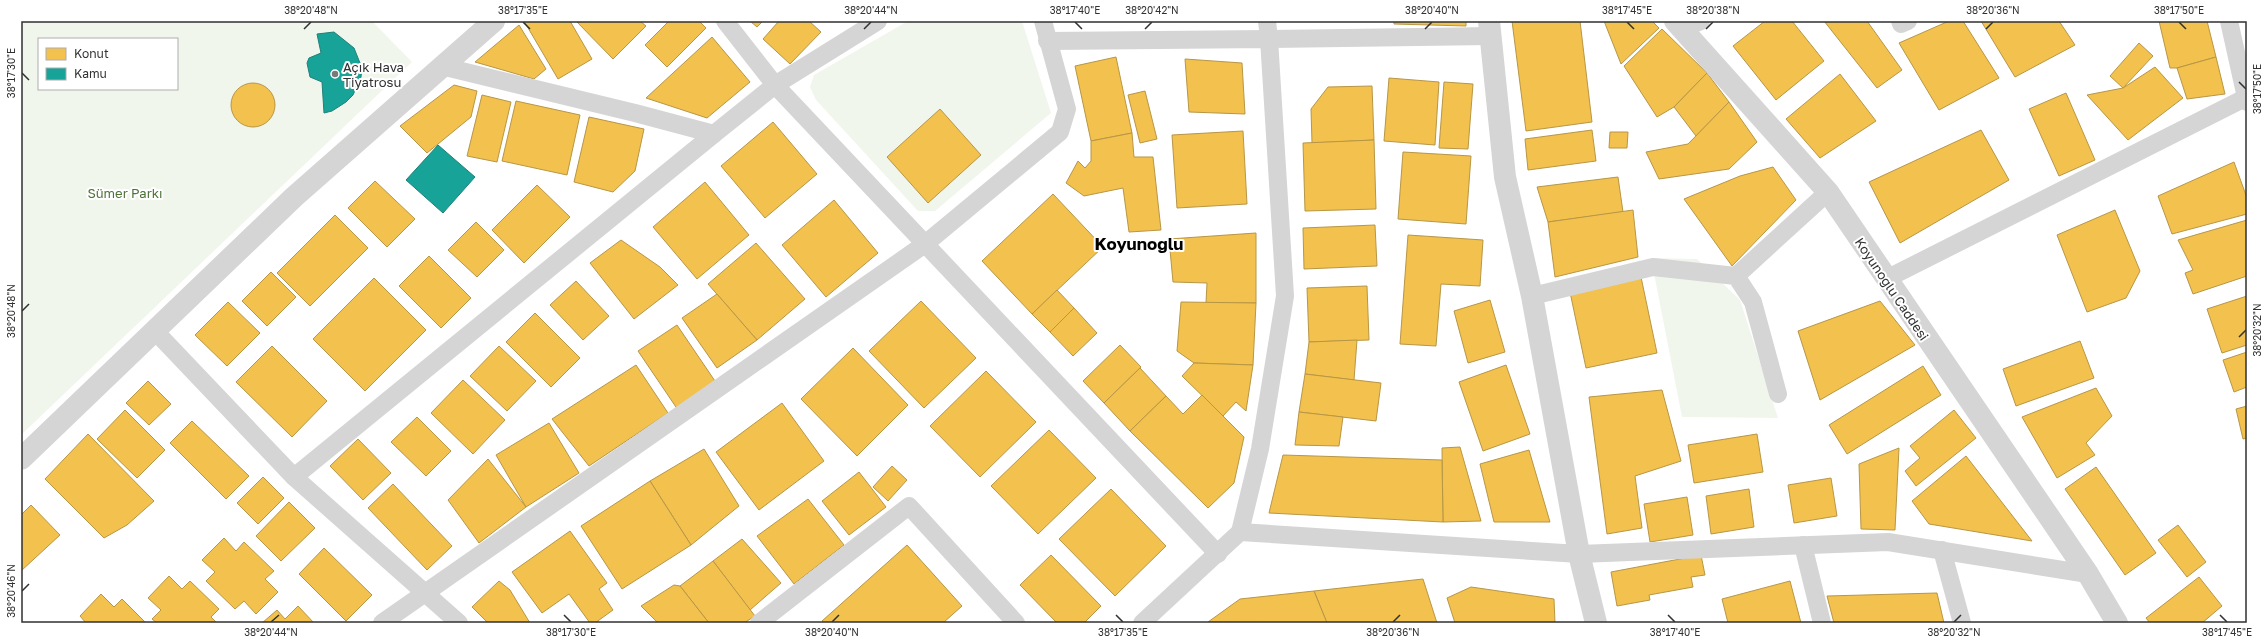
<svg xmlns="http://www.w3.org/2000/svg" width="2268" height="644" viewBox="0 0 2268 644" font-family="'Golos Text',sans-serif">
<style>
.green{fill:#f1f6ed;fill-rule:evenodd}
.homes{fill:#f2c14e;stroke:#b89645}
.public{fill:#17a398;stroke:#1f8179}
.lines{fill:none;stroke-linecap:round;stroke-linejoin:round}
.minor{stroke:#d5d5d5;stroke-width:18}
.tertiary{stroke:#d5d5d5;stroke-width:22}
.ticks{fill:none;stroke:#313131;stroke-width:1.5}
.poi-dot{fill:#797979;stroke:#fff;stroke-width:1.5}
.labels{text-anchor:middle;stroke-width:4;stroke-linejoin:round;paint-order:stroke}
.poi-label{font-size:13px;fill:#313131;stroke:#fff;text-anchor:start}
.park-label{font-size:13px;fill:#4d7239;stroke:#fff}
.street-label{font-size:13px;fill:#313131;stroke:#fff}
.district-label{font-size:17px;font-weight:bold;fill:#000;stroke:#fff}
.neatline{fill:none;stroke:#313131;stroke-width:1.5}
.ticks-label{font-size:10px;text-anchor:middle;fill:#313131}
</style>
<rect width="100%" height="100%" fill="#fff"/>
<g class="green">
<path d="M21 21H372L412 62 21 435ZM39 39H177V89H39Z"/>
<path d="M908 21H1022L1051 113 935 211H918L816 100 810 87 814 75Z"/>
<path d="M1651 258 1697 259 1740 300 1778 418 1682 417Z"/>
</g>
<g class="homes">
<path d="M524 21H570L592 59 558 79Z"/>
<path d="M576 21H640L646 26 613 59Z"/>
<path d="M669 21H699L706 28 667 67 645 45Z"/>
<path d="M750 21H763L757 27Z"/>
<path d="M779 21H809L821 32 790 64 763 39Z"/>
<path d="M1394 21H1466V26L1394 24Z"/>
<path d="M1512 21H1580L1592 122 1526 131Z"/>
<path d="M1604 21H1652L1659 28 1621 64Z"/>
<path d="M1765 21H1792L1824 61 1776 100 1733 46Z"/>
<path d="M1824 21H1867L1902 70 1877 88Z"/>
<path d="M1949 21H1963L1999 78 1939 110 1899 43Z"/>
<path d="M1981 21H2059L2075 45 2015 77Z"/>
<path d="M2159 21H2207L2216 57 2177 68H2170Z"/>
<path d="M519 25 546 69 534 79 475 62Z"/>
<path d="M1662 29 1707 73 1674 107 1657 117 1624 66Z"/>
<path d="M712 37 750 82 707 118 646 98Z"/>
<path d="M2139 43 2153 56 2123 88 2110 76Z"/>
<path d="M1116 57 1132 133 1091 141 1075 66Z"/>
<path d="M2216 57 2225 94 2187 99 2177 68Z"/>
<path d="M1185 59 1242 63 1245 114 1189 112Z"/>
<path d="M2155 67 2183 98 2128 140 2087 95 2123 88Z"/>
<path d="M1707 73 1729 102 1696 136 1674 107Z"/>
<path d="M1840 74 1876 121 1820 158 1786 119Z"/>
<path d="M1389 78 1439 82 1435 145 1384 141Z"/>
<path d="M1444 82 1473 84 1468 149 1439 148Z"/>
<circle cx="253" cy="105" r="22"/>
<path d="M454 85 477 91 471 117 427 153 400 126Z"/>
<path d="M1372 86 1374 140 1312 143 1311 109 1328 87Z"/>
<path d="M1145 91 1157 139 1140 143 1128 95Z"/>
<path d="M2066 93 2095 160 2059 176 2029 109Z"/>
<path d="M482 95 511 102 497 162 467 156Z"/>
<path d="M516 101 580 115 567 175 502 161Z"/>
<path d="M1729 102 1757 142 1729 169 1659 179 1646 152 1688 144Z"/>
<path d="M940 109 981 155 928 203 887 157Z"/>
<path d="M589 117 644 129 635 171 613 192 574 182Z"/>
<path d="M773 122 817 174 765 218 721 166Z"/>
<path d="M1592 130 1596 161 1528 170 1525 139Z"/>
<path d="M1981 130 2009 180 1900 243 1869 182Z"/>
<path d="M1243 131 1247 204 1177 208 1172 135Z"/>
<path d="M1610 132H1628L1627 148H1609Z"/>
<path d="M1132 133 1134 157H1153L1161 230 1129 232 1123 188 1084 196 1066 183 1078 161 1085 168 1091 161V141Z"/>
<path d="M1374 140 1376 209 1305 211 1303 143Z"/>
<path d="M1403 152 1471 156 1466 224 1398 219Z"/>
<path d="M2234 162 2247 198V214L2172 234 2158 196Z"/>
<path d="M1773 167 1796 200 1732 266 1684 199 1740 176Z"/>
<path d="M1618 177 1623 212 1548 222 1537 187Z"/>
<path d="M375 181 415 219 387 247 348 208Z"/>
<path d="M705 182 749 235 697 279 653 227Z"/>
<path d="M537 185 570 217 524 263 492 230Z"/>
<path d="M1053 194 1103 247 1032 314 982 261Z"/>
<path d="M834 200 878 253 826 297 782 245Z"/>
<path d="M1633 210 1638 257 1555 277 1548 222Z"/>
<path d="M2115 210 2140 271 2126 298 2087 312 2057 235Z"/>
<path d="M335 215 368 248 310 306 277 273Z"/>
<path d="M2247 220V276L2193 294 2185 273 2193 270 2178 240Z"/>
<path d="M476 222 504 250 477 277 448 250Z"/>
<path d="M1375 225 1377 266 1304 269 1303 228Z"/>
<path d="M1256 233V303H1206L1207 283 1173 282 1169 239Z"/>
<path d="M1408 235 1483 240 1480 286 1441 284 1436 346 1400 344Z"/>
<path d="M621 240 660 267 678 285 634 319 590 263Z"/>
<path d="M756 243 805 299 757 340 708 284Z"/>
<path d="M429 256 471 298 441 328 399 286Z"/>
<path d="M271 272 296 297 267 326 242 301Z"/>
<path d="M1641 277 1657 353 1586 368 1570 292Z"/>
<path d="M374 278 426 330 365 391 313 339Z"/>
<path d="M576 281 609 316 583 340 550 305Z"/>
<path d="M1367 286 1369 340 1309 342 1307 288Z"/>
<path d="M1057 290 1074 308 1050 332 1032 314Z"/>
<path d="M717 294 757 340 717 368 682 318Z"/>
<path d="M2247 296V345L2222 353 2207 309Z"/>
<path d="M1490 300 1505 352 1468 363 1454 311Z"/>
<path d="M921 301 976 358 924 408 869 351Z"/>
<path d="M1880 301 1915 345 1820 400 1798 331Z"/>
<path d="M228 302 260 333 227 366 195 335Z"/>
<path d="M1181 302 1256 303 1253 365 1194 363 1177 351Z"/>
<path d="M1074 308 1097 333 1073 356 1050 332Z"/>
<path d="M535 313 580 358 551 387 506 342Z"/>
<path d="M677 325 717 384 678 410 638 351Z"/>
<path d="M1357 340 1354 380 1305 374 1309 342Z"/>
<path d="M2080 341 2094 378 2016 406 2003 369Z"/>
<path d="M1120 345 1141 367 1104 403 1083 381Z"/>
<path d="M272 346 327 401 292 437 236 382Z"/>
<path d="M499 346 536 381 507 411 470 376Z"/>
<path d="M853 348 908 405 857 456 801 399Z"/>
<path d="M2247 352V387L2234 392 2223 360Z"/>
<path d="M1194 363 1253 365 1246 411 1236 402 1223 416 1182 376Z"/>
<path d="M636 365 668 413 589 466 552 419Z"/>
<path d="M1506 365 1530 434 1483 451 1459 382Z"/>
<path d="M1923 366 1941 395 1847 454 1829 425Z"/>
<path d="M1140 368 1166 396 1130 431 1104 403Z"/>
<path d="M986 371 1036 422 980 477 930 426Z"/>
<path d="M1305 374 1381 383 1376 421 1299 412Z"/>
<path d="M463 380 505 420 473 454 431 413Z"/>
<path d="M148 381 171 404 149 425 126 403Z"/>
<path d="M2096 388 2112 416 2086 443 2095 455 2057 478 2022 417Z"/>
<path d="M1662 390 1681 461 1635 476 1642 528 1607 534 1589 397Z"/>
<path d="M1202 395 1244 437 1234 483 1208 508 1130 431 1166 396 1183 414Z"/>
<path d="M782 403 824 461 759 510 716 452Z"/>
<path d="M2247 406V438L2243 439 2236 409Z"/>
<path d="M125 410 165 450 137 478 97 439Z"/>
<path d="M1954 410 1976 438 1916 486 1905 471 1920 458 1910 446Z"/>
<path d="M1299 412 1343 417 1339 446 1295 445Z"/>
<path d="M417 417 451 451 426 476 391 442Z"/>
<path d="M192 421 249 476 226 499 170 443Z"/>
<path d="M549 423 579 473 526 507 496 455Z"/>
<path d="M1049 430 1096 478 1038 534 991 486Z"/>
<path d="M88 434 154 501 127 525 104 538 45 479Z"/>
<path d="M1757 434 1763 472 1694 483 1688 445Z"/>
<path d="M358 439 391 473 363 500 330 466Z"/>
<path d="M1460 447 1481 521 1443 522 1442 448Z"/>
<path d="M1899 448 1895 530 1861 529 1859 464Z"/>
<path d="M704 449 739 506 691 545 650 481Z"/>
<path d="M1529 450 1550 522H1494L1480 464Z"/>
<path d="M1283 455 1442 460 1443 522 1269 513Z"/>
<path d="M1966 456 2032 541 1929 524 1912 501Z"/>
<path d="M488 459 526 507 479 543 448 500Z"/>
<path d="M892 466 907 480 888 501 873 487Z"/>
<path d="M2096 467 2156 553 2125 575 2065 489Z"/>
<path d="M859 472 886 507 849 535 822 501Z"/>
<path d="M263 477 284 498 258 524 237 503Z"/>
<path d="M1831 478 1837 516 1794 523 1788 485Z"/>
<path d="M650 481 691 545 622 589 581 526Z"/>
<path d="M393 484 452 546 427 570 368 508Z"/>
<path d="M1111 489 1166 546 1115 596 1059 539Z"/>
<path d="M1749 489 1754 527 1711 534 1706 496Z"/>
<path d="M1687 497 1693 535 1650 542 1644 504Z"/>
<path d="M808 499 844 545 794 584 757 536Z"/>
<path d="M289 502 315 528 281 561 256 536Z"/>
<path d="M31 505 60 535 21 571V515Z"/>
<path d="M2178 525 2206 562 2187 577 2158 540Z"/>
<path d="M570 531 607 583 599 589 613 610 595 623H590L569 594 542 613 512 572Z"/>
<path d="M224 538 236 551 244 542 274 571 265 579 278 592 256 614 244 601 235 609 206 581 215 572 202 560Z"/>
<path d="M742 539 781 583 750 610 713 561Z"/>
<path d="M907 545 962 606 943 623H824L822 621Z"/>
<path d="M324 548 372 595 346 621 299 574Z"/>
<path d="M1051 555 1101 606 1084 623H1057L1020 585Z"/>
<path d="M1701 555 1705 575 1691 577 1693 587 1649 595 1650 600 1617 606 1611 572Z"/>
<path d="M713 561 755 616 744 623H709L680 586Z"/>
<path d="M169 576 182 589 190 581 219 609 211 617 217 623H157L152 619 161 610 148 598Z"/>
<path d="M2199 577 2222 606 2202 623H2150L2146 618Z"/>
<path d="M1423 579 1437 623H1327L1314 591Z"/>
<path d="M499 581 510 590 530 623H488L472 607Z"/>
<path d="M1790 581 1801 623H1728L1722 599Z"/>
<path d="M674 585 680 586 709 623H658L641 606Z"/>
<path d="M1471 587 1554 599 1555 623H1455L1447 598Z"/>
<path d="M1314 591 1327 623 1208 622 1240 599Z"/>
<path d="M1937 593 1944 623H1834L1827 596Z"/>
<path d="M101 594 114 607 122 599 146 623H86L80 616Z"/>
<path d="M298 606 314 623H262L277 610 285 619Z"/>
</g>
<g class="public">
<path d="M334 32 354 48 362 68 361 77 353 95 346 102 332 111 324 113 322 82 310 77 307 63 309 58 321 53 317 34Z"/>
<path d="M438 145 475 177 443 213 406 180Z"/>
</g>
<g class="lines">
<g class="minor">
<path d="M725 21 775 85 1218 554"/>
<path d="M1267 21 1269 39 1491 36"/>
<path d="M1900 21 1901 24 1908 21"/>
<path d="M2229 21 2247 102"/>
<path d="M1682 29 1701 21"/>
<path d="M1047 41 1269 39 1285 296 1260 449 1240 532 1579 554 1888 542 2088 574"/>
<path d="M441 66 635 113 714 134 775 85 878 21"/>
<path d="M1736 276 1828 192"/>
<path d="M1886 279 2247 97"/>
<path d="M1532 296 1653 267 1736 276 1753 302 1778 394"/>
<path d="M154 330 294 477"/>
<path d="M1803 545 1822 623"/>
<path d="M1942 550 1962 623"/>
<path d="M382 623 925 244 1060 132 1067 109 1043 21"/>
<path d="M459 623 294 477 714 134"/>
<path d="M759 623 909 506 1016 623"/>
<path d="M1142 623 1240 532"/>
</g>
<g class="tertiary">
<path d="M1489 21 1505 177 1532 296 1579 554 1596 623"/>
<path d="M1675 21 1828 192 2088 574 2117 623"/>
<path d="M21 459 294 197 494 21"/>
</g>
</g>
<path class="ticks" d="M523 22 530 29M1075 22 1082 29M1627 22 1634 29M2179 22 2186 29M304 29 311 22M864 29 871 22M1145 29 1152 22M1425 29 1432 22M1706 29 1713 22M1986 29 1993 22M22 73 29 80M2239 82 2246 89M22 311 29 304M2239 337 2246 330M22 591 29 584M564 615 571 622M1116 615 1123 622M1668 615 1675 622M2220 615 2227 622M271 622 279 615M832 622 839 615M1393 622 1400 615M1954 622 1961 615"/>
<circle class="poi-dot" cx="335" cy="74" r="4"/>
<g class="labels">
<g class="poi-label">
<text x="343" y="72">Açık Hava<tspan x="343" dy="15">Tiyatrosu</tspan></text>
</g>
<g class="park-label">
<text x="125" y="198">Sümer Parkı</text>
</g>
<g class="street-label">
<text transform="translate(1892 289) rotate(56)" y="5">Koyunoğlu Caddesi</text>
</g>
<g class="district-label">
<text x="1139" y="250">Koyunoğlu</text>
</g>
</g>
<rect width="2268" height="644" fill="none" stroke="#ffffff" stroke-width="44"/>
<rect x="38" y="38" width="140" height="52" fill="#ffffff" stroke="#adadad"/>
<rect x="46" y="48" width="20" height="12" fill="#f2c14e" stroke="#adadad"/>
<text x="74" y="58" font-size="12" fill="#313131">Konut</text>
<rect x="46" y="68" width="20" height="12" fill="#17a398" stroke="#adadad"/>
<text x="74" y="78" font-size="12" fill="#313131">Kamu</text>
<rect x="22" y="22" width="2224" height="600" class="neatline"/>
<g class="ticks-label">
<text x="311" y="14">38°20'48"N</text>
<text x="523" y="14">38°17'35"E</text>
<text x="871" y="14">38°20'44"N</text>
<text x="1075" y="14">38°17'40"E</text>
<text x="1152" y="14">38°20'42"N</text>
<text x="1432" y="14">38°20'40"N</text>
<text x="1627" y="14">38°17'45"E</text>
<text x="1713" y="14">38°20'38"N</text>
<text x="1993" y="14">38°20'36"N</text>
<text x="2179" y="14">38°17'50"E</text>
<text transform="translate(11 73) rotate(-90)" y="4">38°17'30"E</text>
<text transform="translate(2257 89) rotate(-90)" y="4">38°17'50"E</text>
<text transform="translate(11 311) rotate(-90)" y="4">38°20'48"N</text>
<text transform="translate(2257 330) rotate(-90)" y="4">38°20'32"N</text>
<text transform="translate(11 591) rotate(-90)" y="4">38°20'46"N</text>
<text x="271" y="636">38°20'44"N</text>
<text x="571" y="636">38°17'30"E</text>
<text x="832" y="636">38°20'40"N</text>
<text x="1123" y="636">38°17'35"E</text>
<text x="1393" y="636">38°20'36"N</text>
<text x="1675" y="636">38°17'40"E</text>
<text x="1954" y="636">38°20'32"N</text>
<text x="2227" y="636">38°17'45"E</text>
</g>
</svg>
